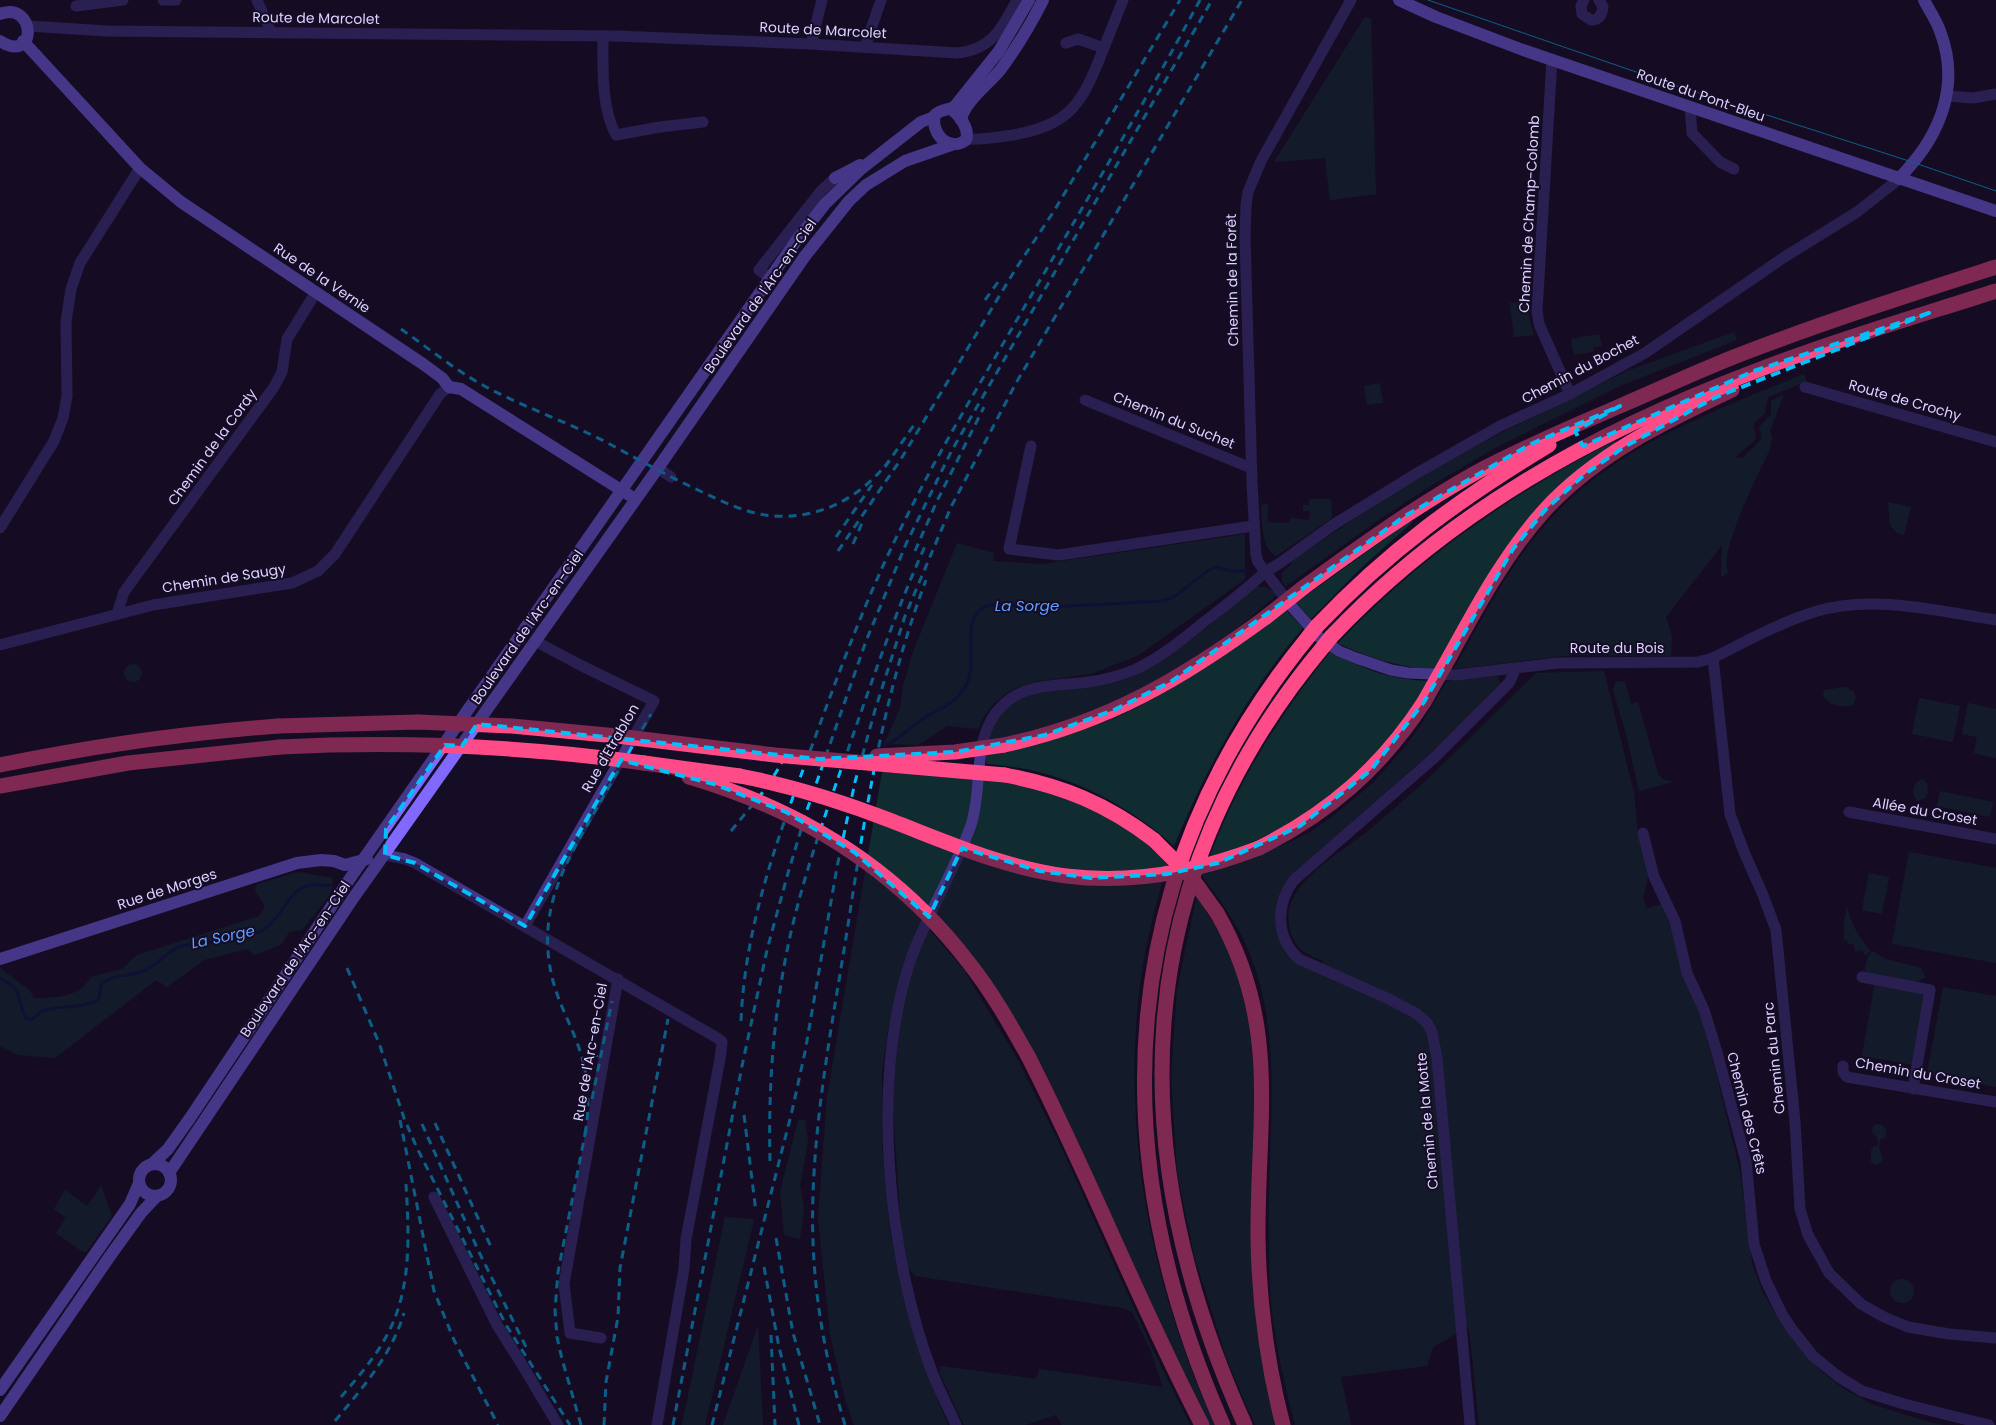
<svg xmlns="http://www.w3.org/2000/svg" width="1996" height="1425" viewBox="0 0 1996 1425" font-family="Poppins,sans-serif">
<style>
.green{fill:#102c30}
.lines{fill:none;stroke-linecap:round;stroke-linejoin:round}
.stream{stroke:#071545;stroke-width:3}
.street{stroke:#443587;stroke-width:11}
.secondary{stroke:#8168ff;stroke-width:12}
.highway{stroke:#ff4c89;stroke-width:15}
.tram{stroke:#00c0fc;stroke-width:1}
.rail{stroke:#00c0fc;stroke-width:3;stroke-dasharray:8 6;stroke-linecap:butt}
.highway-bridge{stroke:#ff4c89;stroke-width:15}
.marked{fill:none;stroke:#00c0fc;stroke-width:4;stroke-dasharray:10 6;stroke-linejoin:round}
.labels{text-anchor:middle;stroke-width:4;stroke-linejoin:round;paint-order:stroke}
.street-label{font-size:14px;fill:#ddd1ff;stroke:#150d25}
.water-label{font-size:15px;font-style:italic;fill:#5f9fff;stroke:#150d25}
</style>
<rect width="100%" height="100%" fill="#150d25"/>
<g class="green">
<path d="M1365 17 1371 19 1376 194 1330 200 1325 158 1274 162Z"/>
<path d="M1528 301 1529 317 1534 335 1514 337 1510 303Z"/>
<path d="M1734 332 1737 340 1622 385 1495 448 1432 485 1380 519 1285 587 1282 580V573L1292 563 1291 561 1380 502 1445 463 1505 431 1627 371Z"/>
<path d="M1599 334 1602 346 1593 347V352L1574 355 1571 339Z"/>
<path d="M1804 374 1807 381 1768 397 1765 413 1753 424 1756 436 1753 442 1735 457 1743 458 1762 438 1759 427 1771 415V401L1784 394 1770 431 1772 438 1770 449C1759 473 1718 551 1728 573L1721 577 1722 545 1666 617 1672 637 1671 656 1572 655 1454 669C1484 616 1512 559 1555 514 1621 444 1717 410 1804 374Z"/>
<path d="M1380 383 1383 403 1367 405 1364 386Z"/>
<path d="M1614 441 1616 443 1583 465 1558 487 1435 670C1400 667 1370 659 1338 643 1420 557 1509 496 1614 441Z"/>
<path d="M1309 499H1331L1332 518 1276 556C1261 549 1262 519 1261 505L1268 504 1267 522 1290 523V518L1309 520 1310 511H1303V505H1309Z"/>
<path d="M1888 502 1911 507 1904 535 1897 533 1890 525Z"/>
<path d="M1411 520 1413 522 1363 566 1311 619 1296 603Z"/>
<path d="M1245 534V579L1139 655 1091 674 1040 681 1013 689 994 703 983 718 978 729 947 726 918 745 884 744 900 708 903 686 913 652 957 543 994 553 993 561 1042 564Z"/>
<path d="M1256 587H1266L1278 594C1262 607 1247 621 1230 633 1159 684 1075 726 988 741 991 733 994 723 999 717 1028 676 1093 696 1134 676 1179 654 1217 619 1256 587Z"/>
<path d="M1286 610 1303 628C1247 693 1207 767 1174 846 1121 799 1057 768 986 764V754C1044 744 1101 728 1153 699 1200 673 1243 641 1286 610Z"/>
<path d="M1331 651C1362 670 1393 680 1429 681 1394 742 1343 797 1280 829 1257 841 1233 850 1209 859 1237 782 1280 714 1331 651Z"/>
<circle cx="133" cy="673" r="9"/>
<path d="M1604 671 1634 793 1638 833 1649 874 1643 899 1647 908 1662 904 1675 938 1682 972 1701 1018 1711 1053 1740 1172 1752 1263 1762 1291 1782 1325 1803 1351 1822 1372 1844 1389 1874 1405 1929 1422 1943 1425H1479L1470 1337 1468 1327 1433 1347 1427 1366 1341 1377 1351 1425H1295C1284 1381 1273 1336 1270 1291 1269 1266 1269 1240 1269 1215 1268 1120 1286 1021 1240 932 1228 911 1214 892 1200 873L1290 842 1310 832 1333 816 1373 783 1404 748 1419 728 1447 681 1498 676 1500 684 1445 740 1293 874 1277 929 1320 972 1323 961C1317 958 1309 955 1303 951 1290 941 1285 918 1291 903 1303 873 1343 851 1368 831 1386 816 1404 800 1422 784 1461 748 1498 710 1536 673Z"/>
<path d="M1616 681 1625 682 1631 704 1638 702 1658 774 1663 779 1672 782 1639 791 1626 734 1613 690Z"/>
<path d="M1846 687 1854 692 1856 698 1853 705C1841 708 1830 706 1823 695L1824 690Z"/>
<path d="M1919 698 1960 706 1953 742 1912 734Z"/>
<path d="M1968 703 1996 709V758L1974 753 1977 737 1962 734Z"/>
<path d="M882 772 973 778 969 816 963 837 906 958 888 1030 882 1070V1146L890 1231 898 1273 915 1335 932 1386 948 1425H854L845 1399 830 1334 818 1218 827 1097Z"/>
<path d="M983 779C1012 784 1041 788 1069 798 1107 812 1139 836 1168 862 1152 915 1139 970 1136 1025 1127 1162 1157 1300 1215 1425H1208L1143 1291 1081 1148 1044 1070 1009 1010 935 913Z"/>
<path d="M1922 779 1927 783 1928 792 1925 798 1918 801 1914 796C1912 789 1914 782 1922 779Z"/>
<path d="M1940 791 1993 802 1990 817 1937 806Z"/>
<path d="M1909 852 1996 868V963L1892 944Z"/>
<path d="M298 872 333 878 332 889 330 895 302 930 289 932 282 944 255 955 247 949 204 960 167 987 156 980 55 1058 18 1055 0 1046V968L30 991 34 998C55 998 79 998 91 977L122 969 137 955 259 916 265 907 255 890 257 884Z"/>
<path d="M1869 873 1889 877 1882 914 1862 910Z"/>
<path d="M1197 895 1230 952 1241 984 1250 1024 1276 1425H1255L1227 1360 1194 1255 1177 1172 1171 1076 1177 989Z"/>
<path d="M1847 906C1851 924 1858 936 1870 950L1866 956 1862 950 1855 951 1854 944H1848L1847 940H1844V922Z"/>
<path d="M927 927 964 970 1018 1060 1063 1151 1152 1348 1190 1425H1062L1056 1415 1025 1425H964L939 1372 941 1366 1036 1379 1039 1369 1163 1387 1150 1349 1132 1312 1123 1308 915 1276 908 1268 901 1229 893 1106 897 1034 907 988Z"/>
<path d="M1872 951 1885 959 1921 968 1925 977 1914 984 1864 975 1867 959Z"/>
<path d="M1875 983 1924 992 1914 1065 1862 1056Z"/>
<path d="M1943 987 1996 996V1087L1927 1074Z"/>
<path d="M798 1120H805L808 1141 800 1185 804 1209 800 1239 784 1235 780 1192Z"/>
<path d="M1880 1124C1886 1127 1888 1133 1885 1138L1880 1139 1879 1146 1883 1160 1881 1163 1875 1165 1871 1162V1151L1873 1146H1877L1878 1138 1873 1134 1872 1129 1874 1125Z"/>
<path d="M101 1186 112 1216 86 1252 80 1250 56 1233 66 1218 54 1209 65 1190 87 1206Z"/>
<path d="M725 1217 754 1219 705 1425H682Z"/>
<circle cx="1902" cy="1291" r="12"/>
<path d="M758 1326 763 1425H723Z"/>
</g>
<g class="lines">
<g class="stream">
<path d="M884 746C901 738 907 730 921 720 938 709 951 707 964 689 981 664 959 623 983 608 997 599 1020 608 1036 607 1070 606 1104 605 1139 602 1149 601 1159 603 1169 599 1187 591 1197 575 1215 567L1231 571H1246"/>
<path d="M0 978 16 989 25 1017 29 1020C36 1019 38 1012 45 1010 64 1005 83 1009 99 999L101 984C113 974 127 977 141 972 158 967 165 951 182 946 193 943 205 945 216 941 223 938 228 934 237 933 244 932 252 935 259 932 283 920 286 892 307 886 314 884 322 886 330 885"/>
</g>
<g class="street">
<path d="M163 0H176"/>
<path d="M257 0 271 32"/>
<path d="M1351 0 1261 161 1248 192 1246 205 1245 238 1252 483 1256 555 1258 562 1292 607 1319 637 1339 651 1356 658 1391 670 1408 673 1456 675 1558 663 1698 662 1713 658C1745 642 1779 623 1814 612 1872 594 1937 611 1996 620"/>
<path d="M1584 0 1581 6 1582 14 1591 20C1599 20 1602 15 1603 7L1599 0"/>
<path d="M76 6 123 0"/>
<path d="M29 26 106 31 616 36 811 44 957 53C992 50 1002 28 1017 0"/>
<path d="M603 36C603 66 601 108 616 135L660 127 703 122"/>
<path d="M1066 43 1078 39 1104 48"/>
<path d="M811 44 822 0"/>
<path d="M865 47 881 0"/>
<path d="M1552 59 1537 311 1539 324 1570 394"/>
<path d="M1948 96 1973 98 1996 94"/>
<path d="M1690 107 1692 133 1720 162 1734 169"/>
<path d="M967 139C983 140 997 137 1013 135 1065 126 1080 108 1099 60 1107 40 1115 20 1123 0"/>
<path d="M770 278 759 270 821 191 835 178"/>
<path d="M1805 387 1996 442"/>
<path d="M1085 400 1251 468"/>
<path d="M1031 446 1009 549 1059 555 1253 526"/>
<path d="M658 468 671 477"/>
<path d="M0 528 54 441 63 418 67 396 66 322 71 289 80 263 140 168"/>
<path d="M117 614 124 592 274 387 282 372 287 339 316 292"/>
<path d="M0 645 153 605 292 583 318 571 335 554 440 394 449 387"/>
<path d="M1713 658 1730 814 1744 852 1763 895 1776 930 1795 1122 1800 1209 1808 1235 1829 1273 1861 1304 1884 1317 1908 1327 1949 1334 1996 1338"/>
<path d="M1849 812 1996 839"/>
<path d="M1643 833 1654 877 1675 921 1687 973 1704 1010 1716 1049 1746 1161 1754 1244 1766 1281 1782 1314 1791 1328 1813 1356 1839 1377 1862 1391 1904 1404 1989 1425"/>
<path d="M385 855 405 859 415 863 719 1039 722 1042 720 1059 686 1239 684 1269 657 1425"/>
<path d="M525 926 654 701 582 666 535 641"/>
<path d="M1862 977 1930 990 1913 1089"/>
<path d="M1843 1066V1072L1847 1077 1996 1102"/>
<path d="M434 1197 497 1325 521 1363 558 1425"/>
<path d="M601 1338 570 1333 564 1284 618 979"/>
<path d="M956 1425C948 1407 939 1390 932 1372 887 1254 870 1076 912 956 929 911 955 870 971 825 984 786 970 736 1003 705 1025 683 1059 686 1088 682 1104 680 1119 676 1134 670 1160 658 1182 640 1204 622 1225 606 1246 590 1265 572L1280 563 1333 525 1419 472 1500 426 1570 394 1645 353 1783 258 1857 212 1899 179"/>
<path d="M1470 1425 1437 1058 1432 1032 1427 1023 1417 1014 1389 999 1299 959C1276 938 1275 905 1294 880L1435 757 1509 683 1513 675 1515 669"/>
</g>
<g class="secondary">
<path d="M1399 0 1436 17 1523 50 1996 211"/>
<path d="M0 14C35 0 39 65 0 41"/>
<path d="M23 41 140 168 181 202 423 364 442 378 449 387 461 389 629 495"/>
<path d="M951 109C960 116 970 129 966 140 949 153 930 133 935 115 941 108 949 111 955 106L999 51 1029 0"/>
<path d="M961 120C964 102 989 84 1001 69 1017 47 1031 24 1043 0"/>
<path d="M835 178 860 165"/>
<path d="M1899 179C1909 167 1920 156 1928 142 1949 107 1955 70 1940 31 1936 20 1929 10 1924 0"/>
<path d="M0 959 297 863 321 860 334 861 345 865 367 859"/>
<circle cx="155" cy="1180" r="16"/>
<path d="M152 1164 168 1149 190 1118 353 874 796 241 825 204 861 169 921 122 934 117"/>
<path d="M169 1173 354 897 658 468 805 256 849 201 866 185 905 161 951 145"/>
<path d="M0 1390 130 1204 139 1183"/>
<path d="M0 1416 110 1256 141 1213 156 1197"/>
</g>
<g class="highway">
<path d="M1304 587C1360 546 1416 506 1477 472 1524 447 1572 427 1620 406 1662 388 1702 369 1744 353 1827 321 1912 294 1996 267"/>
<path d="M1317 626C1388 551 1461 498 1549 445"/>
<path d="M1331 637C1449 512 1594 432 1753 372 1833 341 1915 317 1996 291"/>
<path d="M1450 656C1478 605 1506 553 1545 510 1595 455 1666 421 1732 390"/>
<path d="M1004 745C1107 723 1183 678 1266 617"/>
<path d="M644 763 740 776"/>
<path d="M0 765C92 746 184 733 278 726"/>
<path d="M1005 775C1063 786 1107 804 1154 840"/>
<path d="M0 786 128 763 280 747"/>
<path d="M1259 848C1329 813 1381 768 1424 702"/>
<path d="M1217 913C1281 1024 1257 1119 1258 1238 1259 1301 1267 1364 1283 1425"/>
<path d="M1028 1056C1090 1177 1139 1304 1202 1425"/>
<path d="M1223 1425C1101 1150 1115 873 1309 636"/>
<path d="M1245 1425C1122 1153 1126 883 1323 647"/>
</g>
<path class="tram" d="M1428 0 1665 82 1912 162 1996 191"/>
<g class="rail">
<path d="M985 300 1001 278"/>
<path d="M401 329C431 350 460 374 492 390 529 409 569 423 606 442 637 459 668 476 700 491 724 502 747 514 774 516 821 519 861 497 889 461"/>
<path d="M885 467 916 422"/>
<path d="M836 537 872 485"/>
<path d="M853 544 862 523"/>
<path d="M838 551 901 459 1015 270 1054 211 1180 0"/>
<path d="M915 551 937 501 984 407"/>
<path d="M731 831 767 787 789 751"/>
<path d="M347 968 379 1043 404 1118 417 1148 506 1325 570 1425"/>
<path d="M741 1021C745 923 779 834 813 743 841 667 869 590 906 518 938 453 975 392 1011 330 1075 220 1140 111 1200 0"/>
<path d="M591 1028 597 1057"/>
<path d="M592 1099 612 1001"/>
<path d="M744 1115 756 1212"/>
<path d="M400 1120 434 1291 454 1340 498 1425"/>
<path d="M435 1123 491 1247"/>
<path d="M422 1124 478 1250 528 1351"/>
<path d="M585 1134C590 1106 589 1078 580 1051 572 1026 558 1003 552 977 536 909 566 862 598 806 615 776 633 745 651 714"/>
<path d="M770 1161C768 1084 774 1007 791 932 806 867 829 804 851 741 874 675 897 608 926 544"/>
<path d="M776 1238 793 1333 820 1425"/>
<path d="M764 1267 779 1347 799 1425"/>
<path d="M771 1335 775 1425"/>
<path d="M341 1397C358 1377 375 1358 387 1335 412 1289 409 1235 406 1184"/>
<path d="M335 1421C363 1387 391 1356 404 1313"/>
<path d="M581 1425 562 1359 557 1337 555 1310 558 1272 586 1129"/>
<path d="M604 1425 606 1382 618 1317 620 1268 668 1019"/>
<path d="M673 1425 742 1066 767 950 788 873 807 810 866 641 906 544 952 450 1212 0"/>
<path d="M712 1425 792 1111 805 1052 837 867 855 782 875 710 905 616 951 507 1016 383 1242 0"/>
<path d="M845 1425C822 1350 810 1273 813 1195 816 1104 834 1014 848 925 866 808 884 691 926 580"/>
</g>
<g class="highway-bridge">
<path d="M1266 617 1304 587"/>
<path d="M1309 636 1317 626"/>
<path d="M1323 647 1331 637"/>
<path d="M1424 702 1450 656"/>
<path d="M278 726 418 722 512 726 617 736 775 755 1005 775"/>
<path d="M280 747C402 741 523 746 644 763"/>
<path d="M877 756 955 752 1004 745"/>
<path d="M740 776C792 786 843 802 892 821 949 843 1005 868 1066 876 1132 884 1197 872 1259 848"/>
<path d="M689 777C802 810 897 869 969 963 992 992 1010 1024 1028 1056"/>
<path d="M1154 840 1192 878 1217 913"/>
</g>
</g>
<path d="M0 0H1996V1425H0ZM1929 313 1714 398 1624 447 1585 474 1546 509 1513 549 1424 702 1371 770 1300 826 1218 863 1167 874 1091 878 1040 871 962 848 929 917 854 852 786 812 714 784 621 760 525 926 415 863 385 855 386 829 445 745 462 746 477 724 819 759 955 752 1045 735 1114 710 1172 681 1405 516 1531 444 1620 406 1575 431 1583 446 1754 371Z" fill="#150d25" fill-opacity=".55" fill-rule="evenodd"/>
<path class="marked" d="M1929 313 1714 398 1624 447 1585 474 1546 509 1513 549 1424 702 1371 770 1300 826 1218 863 1167 874 1091 878 1040 871 962 848 929 917 854 852 786 812 714 784 621 760 525 926 415 863 385 855 386 829 445 745 462 746 477 724 819 759 955 752 1045 735 1114 710 1172 681 1405 516 1531 444 1620 406 1575 431 1583 446 1754 371Z"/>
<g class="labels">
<g class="street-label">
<text transform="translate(316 18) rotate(1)" y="5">Route de Marcolet</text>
<text transform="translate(823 30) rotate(3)" y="5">Route de Marcolet</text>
<text transform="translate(1701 95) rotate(19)" y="5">Route du Pont-Bleu</text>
<text transform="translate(1529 214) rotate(-87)" y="5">Chemin de Champ-Colomb</text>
<text transform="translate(322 278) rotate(34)" y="5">Rue de la Vernie</text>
<text transform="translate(1232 280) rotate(-91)" y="5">Chemin de la Forêt</text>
<text transform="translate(760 296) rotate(-55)" y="5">Boulevard de l'Arc-en-Ciel</text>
<text transform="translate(1580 369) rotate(-28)" y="5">Chemin du Bochet</text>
<text transform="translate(1905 400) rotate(16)" y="5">Route de Crochy</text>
<text transform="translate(1174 420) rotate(22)" y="5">Chemin du Suchet</text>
<text transform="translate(212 447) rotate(-54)" y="5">Chemin de la Cordy</text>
<text transform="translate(224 578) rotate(-9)" y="5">Chemin de Saugy</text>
<text transform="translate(527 627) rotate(-55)" y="5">Boulevard de l'Arc-en-Ciel</text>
<text x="1617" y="653">Route du Bois</text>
<text transform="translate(610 748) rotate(-60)" y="5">Rue d'Etrablon</text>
<text transform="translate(1925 811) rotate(10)" y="5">Allée du Croset</text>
<text transform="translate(167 889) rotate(-18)" y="5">Rue de Morges</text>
<text transform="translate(295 959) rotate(-56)" y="5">Boulevard de l'Arc-en-Ciel</text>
<text transform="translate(590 1052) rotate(-80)" y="5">Rue de l'Arc-en-Ciel</text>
<text transform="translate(1774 1058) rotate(-96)" y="5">Chemin du Parc</text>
<text transform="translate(1918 1073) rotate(10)" y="5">Chemin du Croset</text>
<text transform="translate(1747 1113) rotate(76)" y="5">Chemin des Crêts</text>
<text transform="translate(1427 1121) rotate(-95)" y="5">Chemin de la Motte</text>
</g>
<g class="water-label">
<text x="1027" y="611">La Sorge</text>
<text transform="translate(223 937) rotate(-12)" y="5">La Sorge</text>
</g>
</g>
</svg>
